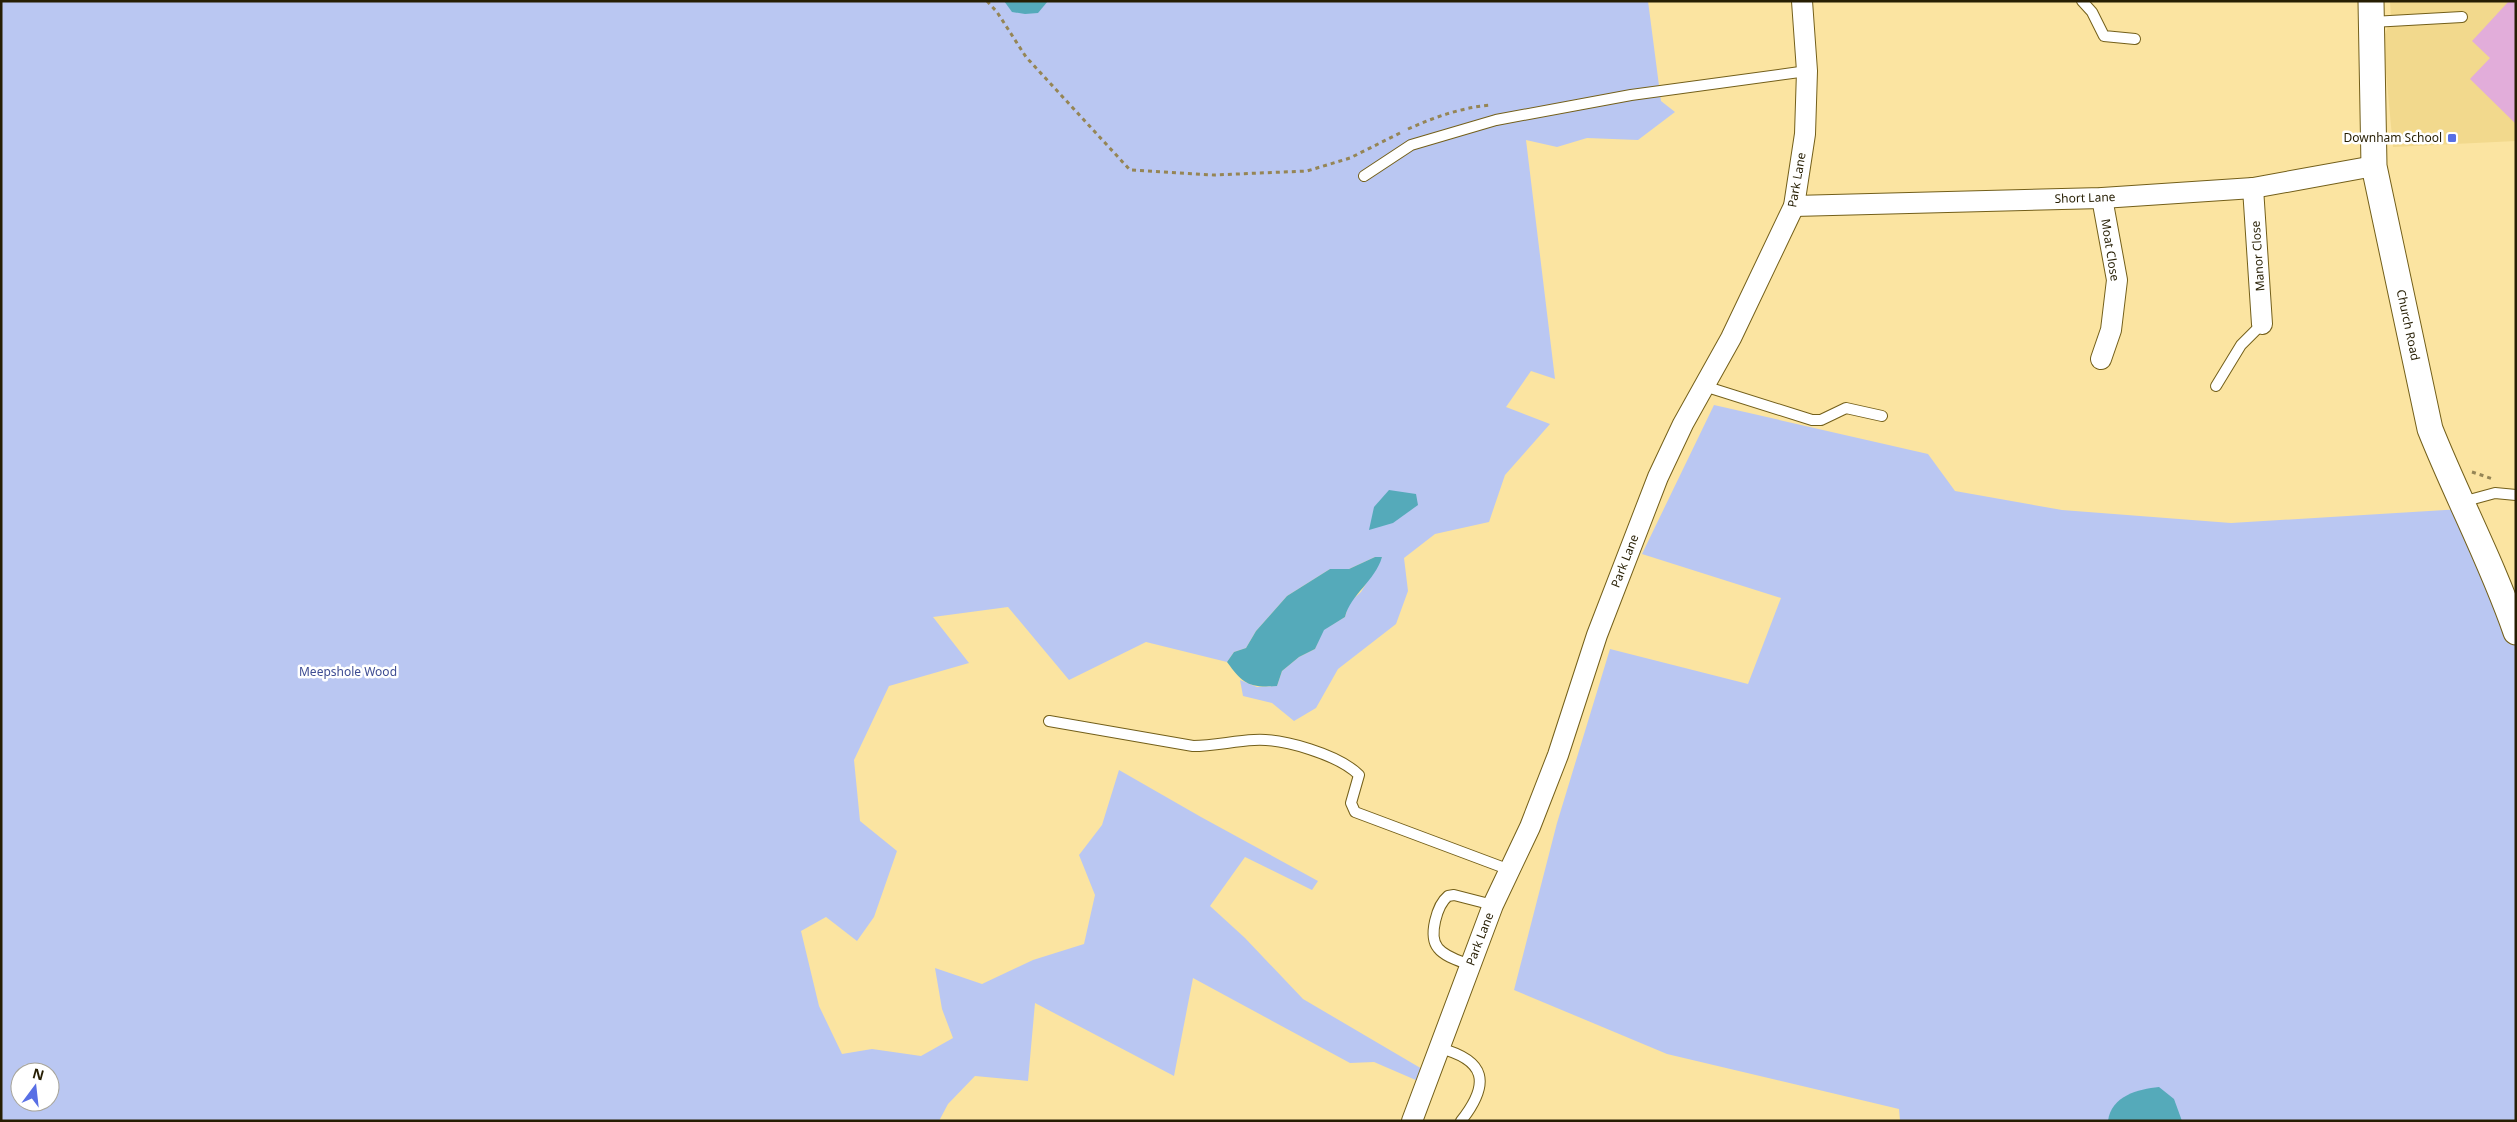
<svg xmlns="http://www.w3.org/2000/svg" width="2517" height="1122" viewBox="0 0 2517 1122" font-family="'Noto Sans',sans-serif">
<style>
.built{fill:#f2d98d}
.green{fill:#bac7f2;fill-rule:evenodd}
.water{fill:#55aaba}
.building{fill:#e2adda}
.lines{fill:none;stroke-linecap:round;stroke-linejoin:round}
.service-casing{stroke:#735f1a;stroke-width:12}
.minor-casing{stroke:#735f1a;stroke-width:22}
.tertiary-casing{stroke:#735f1a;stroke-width:27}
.path{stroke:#958555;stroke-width:3;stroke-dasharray:4 4;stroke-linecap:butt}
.service{stroke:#fff;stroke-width:10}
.minor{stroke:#fff;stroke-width:20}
.tertiary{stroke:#fff;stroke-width:25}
.poi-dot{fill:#586fe5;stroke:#fff;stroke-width:2}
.labels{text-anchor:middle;stroke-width:5;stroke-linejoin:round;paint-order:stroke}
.poi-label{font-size:12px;fill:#261e03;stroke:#fff;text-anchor:end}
.street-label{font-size:12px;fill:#261e03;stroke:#fff}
.park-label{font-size:12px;fill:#3e4d93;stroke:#fff}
</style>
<rect width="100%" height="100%" fill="#fbe4a1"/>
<path class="built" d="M2390 1H2516V141L2393 147 2383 40 2391 18Z"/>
<g class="green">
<path d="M1 1H1648L1661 101 1675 112 1638 140 1587 138 1557 147 1526 140 1555 379 1531 371 1506 407 1550 424 1505 475 1489 522 1435 534 1404 558 1408 591 1396 624 1338 669 1316 708 1294 721 1272 703 1243 696 1240 680 1257 687 1277 686 1282 671 1299 657 1315 649 1323 630 1345 617 1349 603 1361 592 1382 557H1375L1349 569H1330L1287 596 1256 631 1246 648 1234 652 1227 662 1146 642 1069 680 1008 607 933 617 969 663 889 686 854 760 860 821 897 851 874 917 857 941 826 917 801 931 819 1006 842 1054 872 1049 921 1056 953 1038 942 1009 935 968 982 984 1033 960 1084 944 1095 895 1079 855 1102 825 1119 770 1201 817 1318 881 1312 890 1245 857 1210 906 1245 938 1303 999 1429 1073 1425 1084 1374 1062 1350 1063 1193 978 1174 1076 1035 1003 1028 1081 975 1076 948 1104 939 1121H1ZM20 1072H50V1102H20Z"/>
<path d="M1714 405 1928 454 1955 491 2062 510 2231 523 2478 508 2516 599V1121H1900L1899 1109 1667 1054 1514 990 1557 823 1610 649 1748 684 1781 598 1642 554Z"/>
</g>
<g class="water">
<path d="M1004 1H1048L1038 13 1025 14 1012 12Z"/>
<path d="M1389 490 1416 494 1418 505 1393 523 1369 530 1374 507Z"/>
<path d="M1375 557H1382C1375 581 1351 594 1345 617L1324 630 1315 649 1299 657 1282 671 1277 686C1249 688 1243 684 1227 662L1234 652 1246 648 1256 631 1287 596 1330 569H1349Z"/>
<path d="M2159 1087 2174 1099 2182 1121H2108C2111 1096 2138 1089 2159 1087Z"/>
</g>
<path class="building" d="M2509 1H2516V124L2470 79 2490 58 2472 41Z"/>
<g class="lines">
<g class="service-casing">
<g id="service">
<path d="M2082 1 2092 12 2104 36 2135 39"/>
<path d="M2372 22 2462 17"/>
<path d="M1364 176 1411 145 1496 120 1631 95 1807 71"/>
<path d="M1704 386 1812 420H1821L1846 408 1882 416"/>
<path d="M2216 386 2241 345 2262 324"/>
<path d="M2462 502 2495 493 2516 495"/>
<path d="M1049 721 1193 746C1214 746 1233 741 1254 740 1283 738 1339 755 1359 775L1351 803 1355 812 1510 870"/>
<path d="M1470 965C1460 961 1445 957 1438 948 1428 936 1437 905 1448 896L1454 895 1493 905"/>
<path d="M1439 1048C1486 1060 1491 1083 1461 1121"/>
</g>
</g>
<g class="minor-casing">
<g id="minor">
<path d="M2253 188 2262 324"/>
<path d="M1794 206 2102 198 2253 188 2374 166"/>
<path d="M2101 359 2111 330 2117 280 2102 198"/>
<path d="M1412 1121 1493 905 1530 827 1558 755 1597 635 1658 477 1683 424 1731 338 1794 206 1805 134 1807 71 1802 1"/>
</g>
</g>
<g class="tertiary-casing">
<path id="tertiary" d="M2371 1 2374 166 2430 429C2457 497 2492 562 2516 632"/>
</g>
<g class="path">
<path d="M987 1 997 12 1026 57 1130 170 1214 175 1307 171 1350 158 1402 132"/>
<path d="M1408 129C1435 117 1460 108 1490 105"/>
<path d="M2472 472 2493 479"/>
</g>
<use href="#service" class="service"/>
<use href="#minor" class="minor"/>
<use href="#tertiary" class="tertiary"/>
</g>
<rect class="poi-dot" x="2447" y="133" width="10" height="10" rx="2.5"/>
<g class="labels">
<g class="poi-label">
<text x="2442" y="142">Downham School</text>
</g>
<g class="street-label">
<text transform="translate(1797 180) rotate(-80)" y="4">Park Lane</text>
<text transform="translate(2085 198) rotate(-2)" y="4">Short Lane</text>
<text transform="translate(2110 250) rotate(81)" y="4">Moat Close</text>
<text transform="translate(2258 256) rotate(-94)" y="4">Manor Close</text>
<text transform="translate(2408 325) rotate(78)" y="4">Church Road</text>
<text transform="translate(1625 561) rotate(-69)" y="4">Park Lane</text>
<text transform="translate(1480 939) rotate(-69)" y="4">Park Lane</text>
</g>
<g class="park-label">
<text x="348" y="676">Meepshole Wood</text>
</g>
</g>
<rect width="2517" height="1122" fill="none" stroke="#261e03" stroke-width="5"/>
<g transform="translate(35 1087) rotate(15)"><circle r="24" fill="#ffffff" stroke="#a8a59a"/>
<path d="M0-4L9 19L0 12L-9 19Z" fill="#586fe5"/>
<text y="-8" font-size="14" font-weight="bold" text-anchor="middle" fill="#261e03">N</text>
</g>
</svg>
